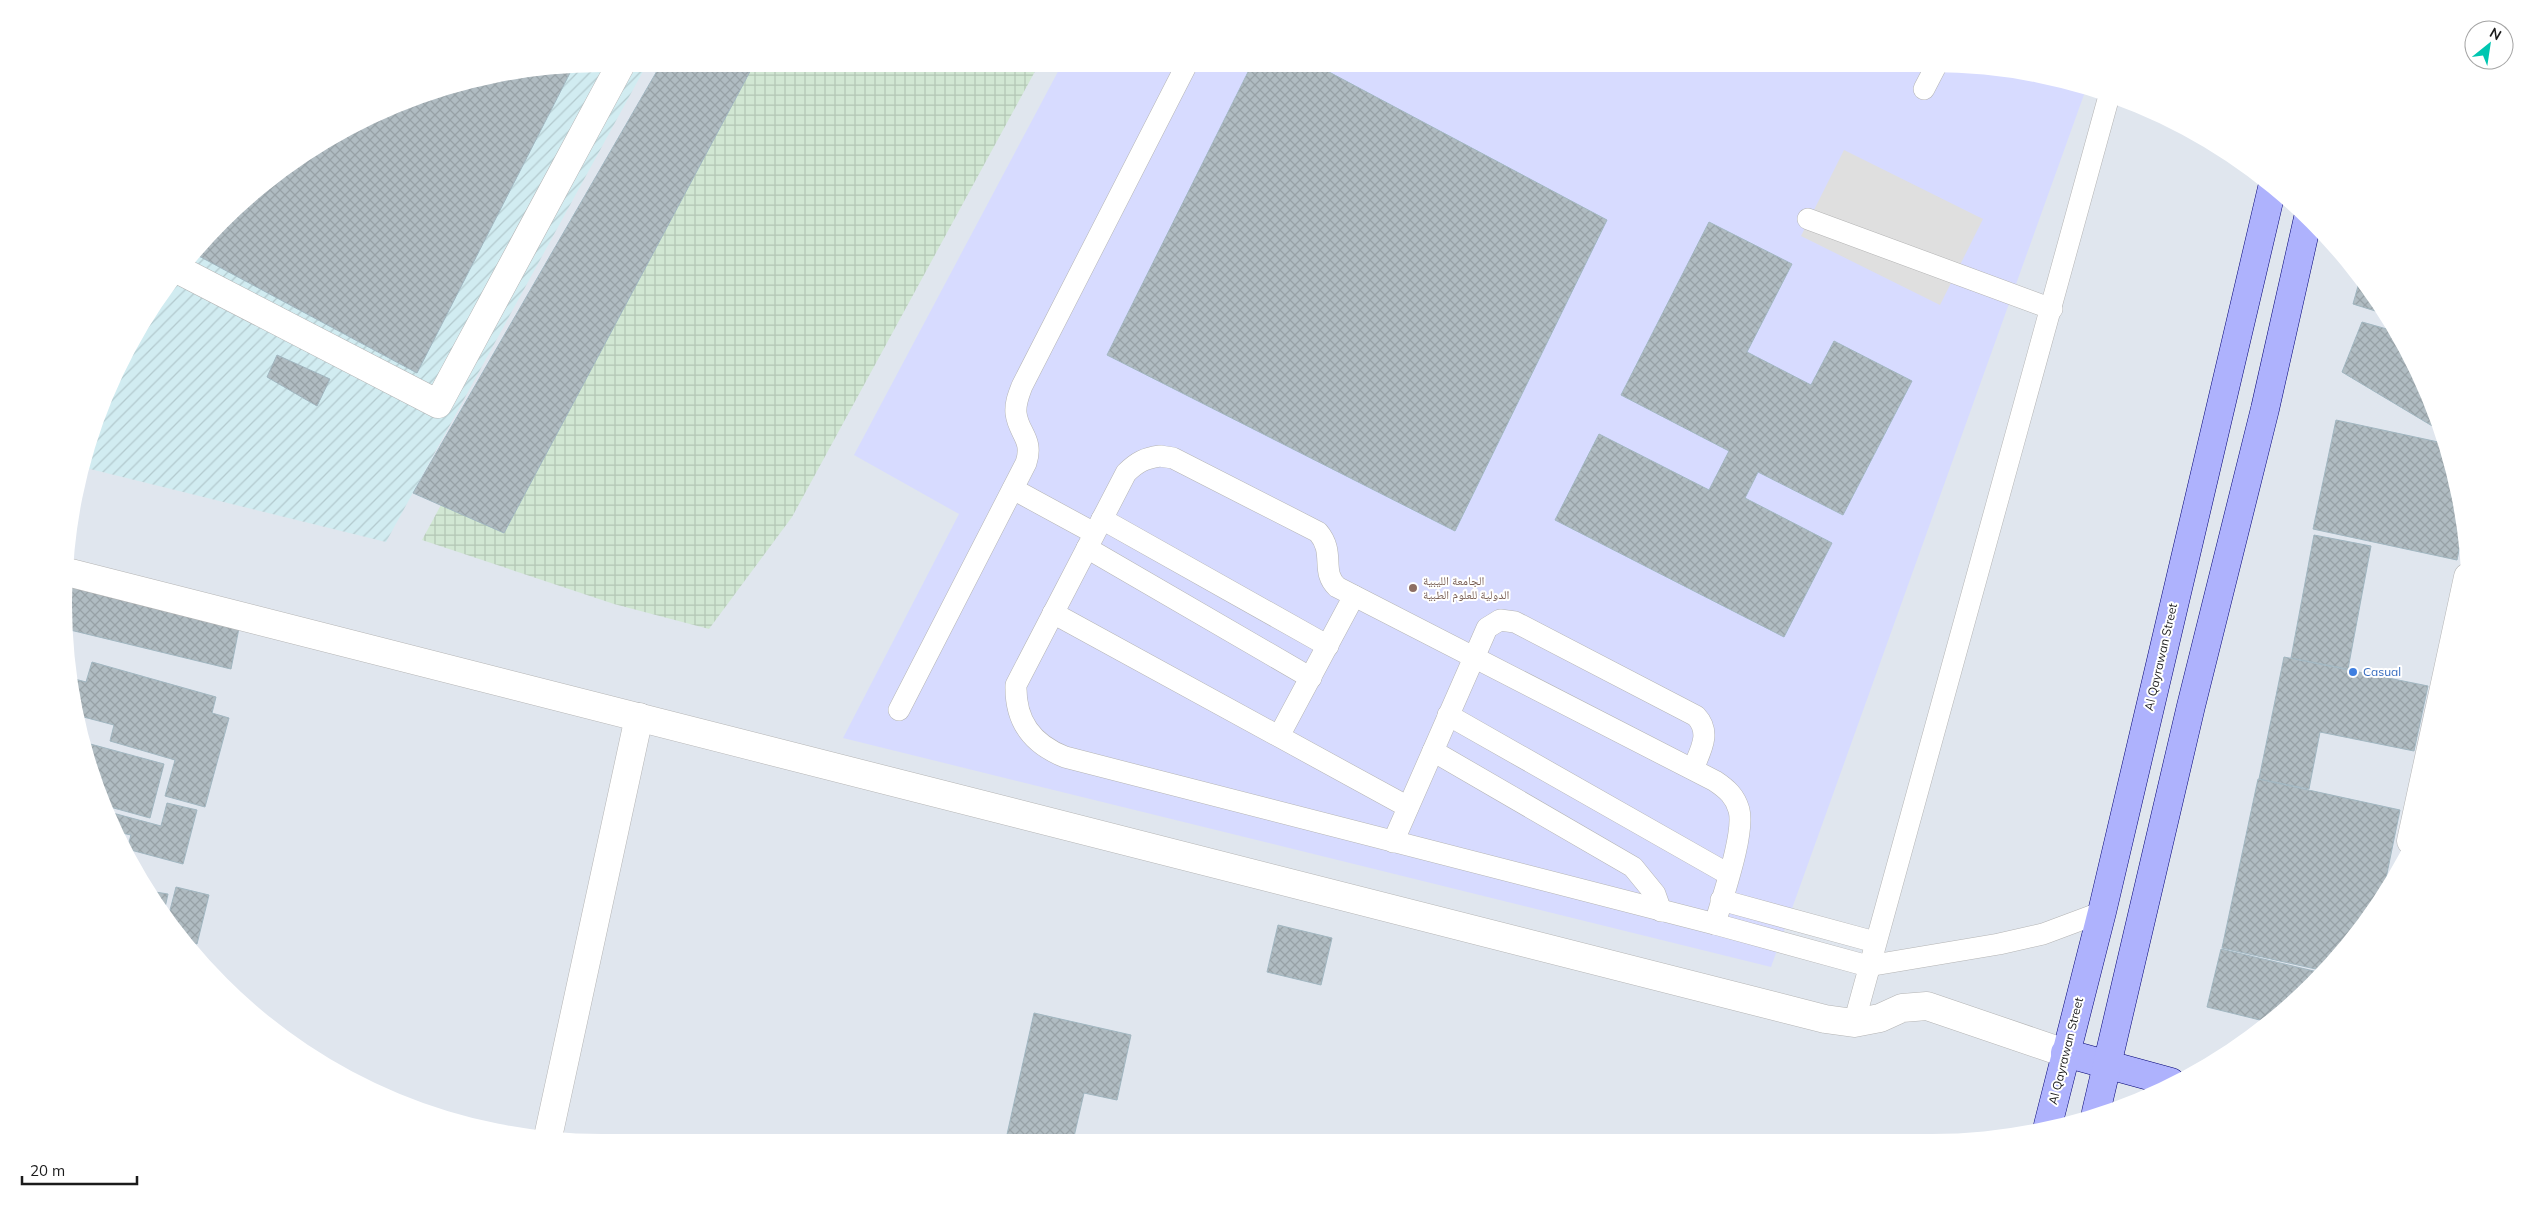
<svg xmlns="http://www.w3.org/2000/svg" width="2534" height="1206" viewBox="0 0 2534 1206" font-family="Mulish,'Noto Naskh Arabic',sans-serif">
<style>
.industrial{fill:url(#industrial-grid)}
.education{fill:#d7dbff}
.military{fill:url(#military-furrows)}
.parking{fill:#dfdfdf}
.building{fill:url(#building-cross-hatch);stroke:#a1b6c0}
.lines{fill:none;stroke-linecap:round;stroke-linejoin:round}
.service-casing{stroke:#b4b4b4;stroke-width:22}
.minor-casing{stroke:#b4b4b4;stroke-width:29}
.secondary-casing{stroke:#000074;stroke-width:29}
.service{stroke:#fff;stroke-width:21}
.minor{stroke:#fff;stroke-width:28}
.secondary{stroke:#aeb2fd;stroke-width:28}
.education-dot{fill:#8d6e63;stroke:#fff;stroke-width:2}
.shop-dot{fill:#3f7fe0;stroke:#fff;stroke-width:2}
.labels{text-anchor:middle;stroke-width:4;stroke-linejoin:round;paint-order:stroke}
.education-label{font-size:12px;fill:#785e54;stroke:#fff;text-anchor:start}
.street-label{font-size:12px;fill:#1b1b1b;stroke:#fff}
.shop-label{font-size:12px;fill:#366cbe;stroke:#fff;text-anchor:start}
</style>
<defs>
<pattern id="industrial-grid" width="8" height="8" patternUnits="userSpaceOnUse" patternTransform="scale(1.25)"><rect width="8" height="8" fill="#d1e7d3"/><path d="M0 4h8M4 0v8" fill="none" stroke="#b3c6b5"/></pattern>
<pattern id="military-furrows" width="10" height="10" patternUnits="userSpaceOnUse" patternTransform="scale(1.25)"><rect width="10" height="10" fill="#d1ecf1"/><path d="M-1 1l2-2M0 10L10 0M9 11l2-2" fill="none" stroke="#b3cace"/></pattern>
<pattern id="building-cross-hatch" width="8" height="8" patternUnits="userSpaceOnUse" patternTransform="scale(1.25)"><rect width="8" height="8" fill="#b0bcc2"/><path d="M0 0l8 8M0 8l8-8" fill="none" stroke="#97a1a6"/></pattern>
</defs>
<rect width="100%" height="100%" fill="#e0e6ee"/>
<path class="industrial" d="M680 64H1039L792 517 709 629 614 604 422 540Z"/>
<path class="education" d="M1062 64H1931L2036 74 2086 89 1771 967 843 738 959 514 854 455Z"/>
<path class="military" d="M603 64H647L386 542 82 467 92 429 136 334 197 248 248 197 334 136 429 92 498 74Z"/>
<path class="parking" d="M1844 150 1983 219 1940 305 1801 236Z"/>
<g class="building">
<path d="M661 64H754L504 533 413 493Z"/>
<path d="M1252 64H1314L1607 220 1455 531 1107 355Z"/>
<path d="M1889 64H1906L1903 71Z"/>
<path d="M573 67 417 373 195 254 199 246 248 197 334 136 429 92 498 74Z"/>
<path d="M1709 222 1792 264 1747 352 1811 385 1834 341 1912 381 1843 515 1758 472 1745 498 1832 543 1784 637 1555 520 1599 434 1709 490 1729 451 1621 395Z"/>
<path d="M2360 279 2379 303 2385 314 2353 304Z"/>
<path d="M2362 322 2394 331 2429 396 2439 430 2342 372Z"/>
<path d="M277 355 330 379 317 406 267 377Z"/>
<path d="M2336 420 2443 443 2460 498 2463 530 2457 560 2313 529Z"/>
<path d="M2314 535 2371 546 2348 669 2291 658Z"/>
<path d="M65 585 239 628 231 669 66 629 64 603Z"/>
<path d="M2284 657 2428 686 2414 751 2320 732 2309 789 2259 779Z"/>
<path d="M92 662 216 697 212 713 229 718 205 807 165 796 175 760 110 741 114 725 76 715 71 678 86 682Z"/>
<path d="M83 742 164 764 150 818 110 807 109 812 161 826 167 803 197 810 183 864 127 849 131 835 117 832 92 777Z"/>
<path d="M2258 779 2400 810 2384 888 2359 931 2320 970 2222 948Z"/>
<path d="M176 887 209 895 197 944 185 941 177 930 178 925 173 924 168 918Z"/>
<path d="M149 891 168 894 164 912Z"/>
<path d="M1278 925 1332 938 1321 985 1267 972Z"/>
<path d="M2221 949 2318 972 2268 1022 2207 1007Z"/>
<path d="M1034 1013 1131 1035 1117 1100 1084 1093 1073 1141H1015L1006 1139Z"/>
</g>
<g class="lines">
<g class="service-casing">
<g id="service">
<path d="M1924 89 1937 64"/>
<path d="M1808 219 2052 309"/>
<path d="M1160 456 1173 458 1318 532C1336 553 1320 571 1337 587L1715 781C1727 789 1735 796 1739 810 1745 834 1722 898 1715 924L1065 757C1032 744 1015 721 1016 685L1126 473C1137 462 1145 458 1160 456Z"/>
<path d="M1013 489 1094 533"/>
<path d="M1102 519 1328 646"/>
<path d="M1087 548 1311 678"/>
<path d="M1053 613 1408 807"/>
<path d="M899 710 1026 463C1034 439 1018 433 1016 413 1015 403 1019 394 1022 386L1187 64"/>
<path d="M1448 715 1728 874"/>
<path d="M1279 736 1354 596"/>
<path d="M1433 751 1633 867 1655 894 1661 911"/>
<path d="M1393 842 1487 628 1500 620 1515 622 1696 716C1712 733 1700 751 1693 769"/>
<path d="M1721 900 1875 942"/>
<path d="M1715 924 1868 966 1999 944 2043 934 2102 912"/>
<path d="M1854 1023 2109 96"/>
</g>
</g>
<g class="minor-casing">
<g id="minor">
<path d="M181 271 438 404 621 64"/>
<path d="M67 572 1825 1019 1854 1023 1880 1018 1902 1008 1927 1006 2065 1053"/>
<path d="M2411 841 2468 577"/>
<path d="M548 1137 639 717"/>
</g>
</g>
<g class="secondary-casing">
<g id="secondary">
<path d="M2065 1053 2171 1082"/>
<path d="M2096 1112 2191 706 2265 409 2308 218"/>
<path d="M2048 1125 2102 912 2272 188"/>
</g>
</g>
<use href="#service" class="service"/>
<use href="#minor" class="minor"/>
<use href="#secondary" class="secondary"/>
</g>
<circle class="education-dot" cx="1413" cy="588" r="5"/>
<circle class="shop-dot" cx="2353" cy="672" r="5"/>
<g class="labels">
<g class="education-label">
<text x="1423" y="585">الجامعة الليبية<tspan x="1423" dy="14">الدولية للعلوم الطبية</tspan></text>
</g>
<g class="street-label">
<text transform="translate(2161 657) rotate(-77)" y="4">Al Qayrawan Street</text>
<text transform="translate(2066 1051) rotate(-76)" y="4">Al Qayrawan Street</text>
</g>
<g class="shop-label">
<text x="2363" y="676">Casual</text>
</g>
</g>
<path d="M0 0H2534V1206H0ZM602 72H1932A530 530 0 0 1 2462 602V604A530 530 0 0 1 1932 1134H602A530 530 0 0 1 72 604V602A530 530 0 0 1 602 72Z" fill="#fff" fill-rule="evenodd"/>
<g transform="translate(2489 45) rotate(30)"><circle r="24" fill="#ffffff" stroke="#a4a4a4"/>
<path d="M0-4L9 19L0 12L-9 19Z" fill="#00c6b1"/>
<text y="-8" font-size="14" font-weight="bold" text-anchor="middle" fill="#1b1b1b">N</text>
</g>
<path d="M22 1176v8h115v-8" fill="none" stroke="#1b1b1b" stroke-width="2.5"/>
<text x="30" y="1176" font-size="15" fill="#1b1b1b" stroke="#ffffff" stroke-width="4" paint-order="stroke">20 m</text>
</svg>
